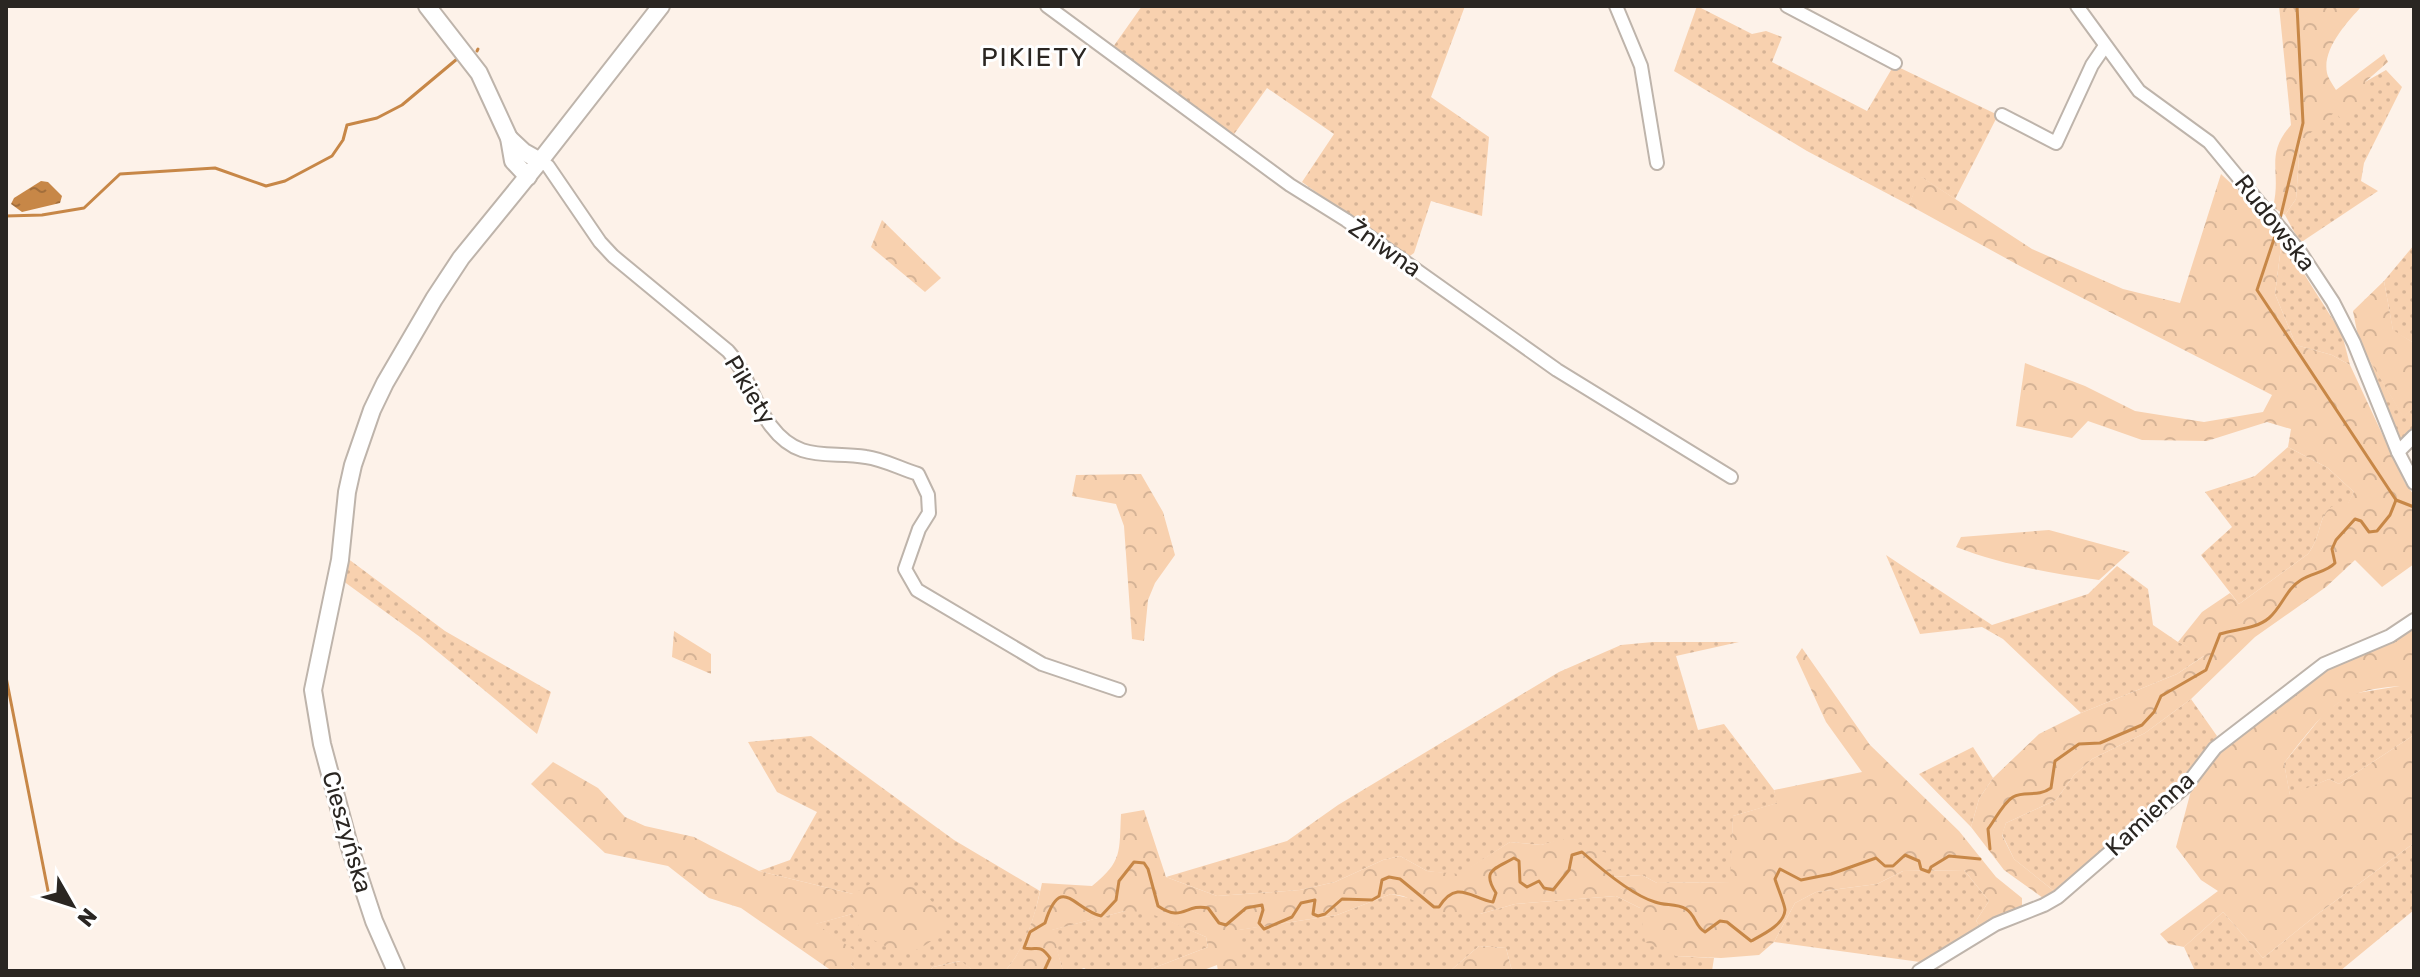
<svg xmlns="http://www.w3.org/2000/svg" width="2420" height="977" viewBox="0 0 2420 977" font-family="Rubik,sans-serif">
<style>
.grass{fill:url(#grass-dots)}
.forest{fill:url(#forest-crowns)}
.water{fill:url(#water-ripples)}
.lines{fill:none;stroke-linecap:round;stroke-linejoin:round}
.stream{stroke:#c78747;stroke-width:3}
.street-casing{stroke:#beb4ab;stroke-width:16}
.secondary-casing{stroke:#beb4ab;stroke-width:20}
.street{stroke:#fff;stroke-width:12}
.secondary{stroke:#fff;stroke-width:16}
.labels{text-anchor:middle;stroke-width:6;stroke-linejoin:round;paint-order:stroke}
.street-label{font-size:24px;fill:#2a2622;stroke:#fff}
.neighbourhood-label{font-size:26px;letter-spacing:2px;fill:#2a2622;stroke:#fff}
</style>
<defs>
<pattern id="grass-dots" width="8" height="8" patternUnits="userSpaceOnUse" patternTransform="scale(2)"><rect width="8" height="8" fill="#f8d1af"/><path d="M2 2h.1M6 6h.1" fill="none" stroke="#d5b396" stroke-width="1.8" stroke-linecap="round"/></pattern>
<pattern id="forest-crowns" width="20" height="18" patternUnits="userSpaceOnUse" patternTransform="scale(2)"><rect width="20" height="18" fill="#f8d1af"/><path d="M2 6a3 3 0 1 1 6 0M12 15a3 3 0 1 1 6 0" fill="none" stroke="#d5b396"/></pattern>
<pattern id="water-ripples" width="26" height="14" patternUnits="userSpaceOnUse" patternTransform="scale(2)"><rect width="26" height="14" fill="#c78747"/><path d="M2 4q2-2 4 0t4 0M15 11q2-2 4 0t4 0" fill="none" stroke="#a26e3b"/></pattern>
</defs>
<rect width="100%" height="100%" fill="#fdf2e9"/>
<g class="grass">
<path d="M1142 6H1465L1431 97 1489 137 1482 216 1431 201 1414 253 1407 258 1302 182 1334 134 1267 88 1232 137 1113 47Z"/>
<path d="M1697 6 1752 34 1766 31 1782 37 1772 62 1867 111 1894 65 1998 115 1955 199 1921 177 1909 205 1807 151 1674 71Z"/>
<path d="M2386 70 2402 87 2364 163 2361 181 2378 191 2300 243 2285 215 2296 199 2300 142 2365 82Z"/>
<path d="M2282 239 2342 334 2350 365 2332 355 2296 345 2275 294Z"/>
<path d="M2414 245V343L2393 331 2384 281Z"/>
<path d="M2359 342 2403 416 2414 408V427L2400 441Z"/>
<path d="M2288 447 2328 468 2354 492 2348 504C2314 504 2326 531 2308 554L2239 604 2201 555 2232 527 2205 492 2255 476Z"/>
<path d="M343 555 445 631 551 692 537 734 420 637 339 578Z"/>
<path d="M1886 555 1992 625 2088 594 2117 566 2148 589 2153 625 2178 642 2205 655 2177 674 2081 713 2003 639 1982 627 1920 634Z"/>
<path d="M1653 642H1739L1676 656 1698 730 1724 724 1774 790 1778 803 1733 816 1731 882 1657 883 1642 875 1612 877 1561 840 1541 845 1510 842 1459 875 1427 871 1400 856 1383 860 1335 882 1300 890 1217 896 1166 877 1287 841 1338 805 1559 672 1621 645Z"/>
<path d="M2400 686H2414V735L2339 784 2329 779 2290 796 2284 763 2326 711 2351 694Z"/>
<path d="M2191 699 2217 736 2182 782 2054 891 2014 859 2002 834 2006 823 2056 800 2074 775 2092 759 2145 733Z"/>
<path d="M811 736 954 840 1040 891C1034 920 1025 948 1005 971H974L960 961 933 967 929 971H857L851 965 856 952 815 924 852 914 853 894 759 871 790 860 817 812 777 792 748 742Z"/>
<path d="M1973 747 1993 778 1979 799 1971 827 1919 774Z"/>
<path d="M2414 843V910L2340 971H2195L2184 947 2223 912 2263 958 2319 913Z"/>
<path d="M1964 870 1989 901 1976 921 1980 926 1920 962 1774 942 1795 903 1816 892 1877 884 1903 871Z"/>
<path d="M1391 894 1480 914 1515 904 1616 896 1640 908 1676 956 1714 958 1712 971H1512L1506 948 1479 946 1450 971H1238V930L1337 915Z"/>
<path d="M1125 911H1147L1206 937 1208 947 1146 971H1089L1084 968 1076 971H1063L1051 930Z"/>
</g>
<g class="forest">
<path d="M2279 6H2362C2347 22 2322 49 2327 73 2328 78 2333 85 2336 90L2384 54 2388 62 2365 82 2367 100 2341 119 2335 112 2300 142 2296 199 2285 215 2273 207C2282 171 2264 156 2291 125Z"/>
<path d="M2221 174 2256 207 2282 239 2275 294 2296 345 2332 355 2350 365 2405 483 2414 495V564L2382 587 2355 560 2326 587 2255 637 2191 699 2145 733 2092 759 2074 775 2056 800 2006 823 2002 835 2014 859 2054 891 2043 898 2004 870 1971 827 1979 799 1993 778 2039 734 2081 713 2177 674 2204 656 2178 642 2202 612 2230 593 2239 604 2308 554C2326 531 2314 504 2348 503L2354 492 2328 468 2288 447 2291 429 2267 422 2207 441 2142 440 2088 421 2072 438 2016 426 2025 363 2085 386 2135 411 2204 422 2263 412 2272 395 2020 266 1909 205 1920 176 2032 249 2123 289 2180 303Z"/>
<path d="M882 220 941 278 925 292 871 247Z"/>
<path d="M2384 281 2393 330 2414 343V408L2403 417 2359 342 2353 311Z"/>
<path d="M1141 474 1163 512 1175 555 1155 583 1148 600 1144 641 1132 639 1124 526 1116 504 1072 496 1076 475Z"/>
<path d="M2049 530 2130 552 2099 580C2050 573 2003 565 1956 547L1961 537Z"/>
<path d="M2414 625V686C2338 686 2327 709 2284 763L2290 795 2329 779 2339 784 2414 735V843L2319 913 2263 958 2223 912 2184 947 2169 944 2160 934 2218 891 2201 880 2176 847 2192 787 2220 752 2326 670 2388 644Z"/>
<path d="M674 631 711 654V674L672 657Z"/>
<path d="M1802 648 1870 745 1959 831 1996 877 2022 898V906L1980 926 1976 921 1989 901 1964 870 1903 871 1877 884 1816 892 1795 903 1774 942 1759 955 1721 958 1676 956 1645 942 1640 908 1616 896 1515 904 1480 914 1443 913 1403 896 1391 894 1337 915 1239 930 1238 971H1218L1217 965 1201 971H1146L1208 947 1206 937 1147 912 1125 911 1052 930 1063 971H1005C1027 945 1035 915 1042 883L1092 886C1123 861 1119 852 1121 814L1144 810 1166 877 1217 896 1300 890 1335 882 1383 860 1400 856 1427 871 1459 874 1510 842 1541 845 1561 839 1607 853 1613 877 1642 875 1657 883 1730 882 1733 816 1777 803 1774 790 1862 772 1826 722 1796 657Z"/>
<path d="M553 762 598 788 625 817 645 826 694 837 759 871 853 894 882 877C914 884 933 892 944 925 935 942 921 949 902 955L864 935 852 914 816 924 857 952 851 965 857 971H832L741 908 709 898 668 866 605 853 531 784Z"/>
<path d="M1479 946 1506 948 1512 971H1450Z"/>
<path d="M961 961 974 971H929L933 967Z"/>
</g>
<path class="water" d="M41 181 48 182 62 196 60 203 22 212 11 204 14 198Z"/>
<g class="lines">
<g class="stream">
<path d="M477 51 478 49"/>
<path d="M6 216 42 215 84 208 120 174 215 168 266 186 285 181 332 156 343 140 347 125 377 118 402 105 457 59"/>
<path d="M2280 219 2303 123 2297 6"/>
<path d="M2277 230 2257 290 2396 500"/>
<path d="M2396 500 2414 507"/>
<path d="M6 677 50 901"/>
<path d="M1990 849 1988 829C1995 820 2003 803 2013 797 2025 790 2037 798 2051 788L2055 761 2079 744 2100 743 2142 725 2154 712 2161 696 2206 670 2220 634C2236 629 2256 629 2269 618 2282 607 2286 589 2301 580 2312 573 2327 572 2335 563L2332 549 2336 540 2355 519 2361 521 2369 532 2377 531 2390 515 2396 500"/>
<path d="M1044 971 1050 958C1039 943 1038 951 1024 948L1030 932 1045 923C1061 872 1074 910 1101 916L1116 900 1119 881 1134 862 1144 863 1148 869 1158 906C1183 923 1185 903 1208 908L1219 923 1226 925 1246 908 1262 905 1263 910 1259 923 1264 929 1292 917 1301 903 1315 900 1313 914 1318 916 1325 914 1342 899 1372 900 1379 896 1382 880 1389 877 1400 879 1434 907H1439C1457 878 1472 899 1493 902L1496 893C1481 870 1495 869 1514 858L1519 861 1520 882 1527 887 1539 881 1544 888 1553 890 1569 870 1572 855 1582 852C1600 868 1631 895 1655 902 1665 906 1676 903 1686 909 1696 915 1695 927 1705 932L1720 921 1727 922 1751 941C1762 935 1784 925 1785 910 1785 905 1777 886 1775 879L1780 869 1801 880 1831 874 1876 858 1885 866H1893L1905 855 1919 861 1921 869 1929 872 1931 867 1949 856 1980 859"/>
</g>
<g class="street-casing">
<g id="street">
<path d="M1047 6 1290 185 1346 220 1557 370 1731 477"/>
<path d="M1616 6 1641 66 1657 163"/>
<path d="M1787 6 1895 63"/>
<path d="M2077 6 2139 91 2209 142 2300 252 2333 302 2354 343 2398 452 2414 483"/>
<path d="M2002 115 2056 143 2092 65 2105 46"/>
<path d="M540 161 548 166 600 242 613 256 728 351C748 373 753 403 771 426 799 463 827 451 866 457 883 459 901 469 918 474L928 495 929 513 919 529 905 569 917 590 1042 664 1119 690"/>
<path d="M2398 452 2414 436"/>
<path d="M1919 971 1996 924 2044 905 2058 897 2185 787 2215 748 2324 664 2390 636 2414 620"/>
</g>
</g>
<g class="secondary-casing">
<g id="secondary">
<path d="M427 6 479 73 509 138 513 161 528 177"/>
<path d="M509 138 524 152 540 161"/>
<path d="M396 971 374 921 349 845 322 744 313 690 340 560 347 492 353 465 372 410 385 383 434 299 461 258 540 161 661 6"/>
</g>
</g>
<use href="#street" class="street"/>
<use href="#secondary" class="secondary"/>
</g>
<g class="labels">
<g class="street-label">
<text transform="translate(2275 223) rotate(52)" y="8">Rudowska</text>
<text transform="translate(1385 248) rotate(35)" y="8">Żniwna</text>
<text transform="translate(750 390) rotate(59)" y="8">Pikiety</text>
<text transform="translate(2150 814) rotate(-43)" y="8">Kamienna</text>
<text transform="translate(347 832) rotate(74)" y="8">Cieszyńska</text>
</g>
<g class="neighbourhood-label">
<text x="1035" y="66">PIKIETY</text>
</g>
</g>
<rect width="2420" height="977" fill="none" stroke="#2a2622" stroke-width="16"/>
<g transform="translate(72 905) rotate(129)" stroke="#ffffff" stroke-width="6" paint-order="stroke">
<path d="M0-6L14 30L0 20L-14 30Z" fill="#2a2622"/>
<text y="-12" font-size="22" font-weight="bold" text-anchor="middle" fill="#2a2622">N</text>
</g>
</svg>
